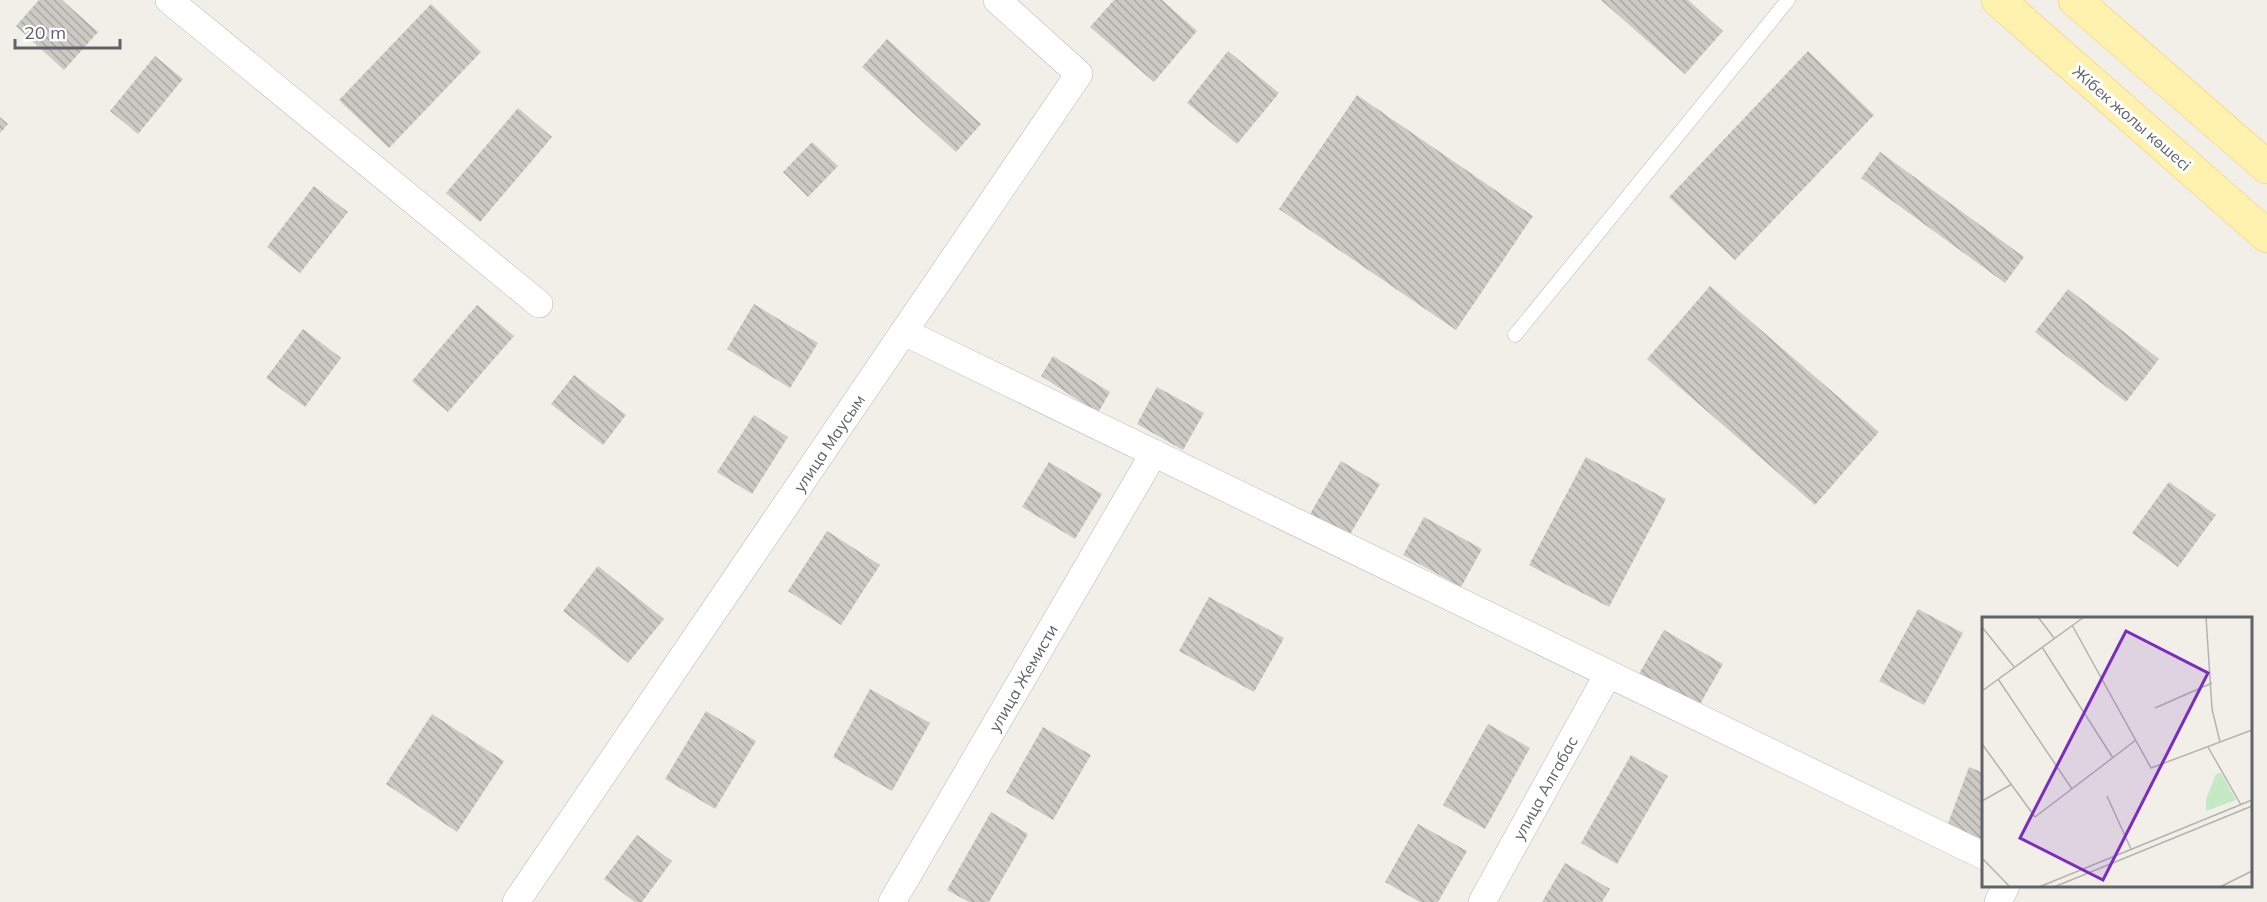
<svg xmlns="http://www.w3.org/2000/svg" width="2267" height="902" viewBox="0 0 2267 902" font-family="Mulish,sans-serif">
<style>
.building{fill:url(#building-back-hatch)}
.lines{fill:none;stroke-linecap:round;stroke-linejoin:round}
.service-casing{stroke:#b5b8bc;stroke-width:15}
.minor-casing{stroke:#b5b8bc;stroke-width:28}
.primary-casing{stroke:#f2c960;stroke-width:34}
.service{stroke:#fff;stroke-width:14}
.minor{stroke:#fff;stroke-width:27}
.primary{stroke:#fff2af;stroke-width:33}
.labels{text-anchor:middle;stroke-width:6;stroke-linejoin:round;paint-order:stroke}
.street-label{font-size:16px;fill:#5f6368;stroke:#fff}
.inset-road{fill:none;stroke:#b3b3b1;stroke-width:1.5}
.view{fill:#7b2cbf;fill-opacity:0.15;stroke:#7b2cbf;stroke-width:3}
.inset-edge{fill:none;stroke:#5f6368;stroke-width:3}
</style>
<defs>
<pattern id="building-back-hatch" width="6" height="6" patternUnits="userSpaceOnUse" patternTransform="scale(1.5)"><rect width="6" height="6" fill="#cccac5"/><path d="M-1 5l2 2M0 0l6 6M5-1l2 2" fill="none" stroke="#a9a8a4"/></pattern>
</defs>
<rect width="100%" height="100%" fill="#f1efe8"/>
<g class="building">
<path d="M39 0H62L98 32 64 70 16 26Z"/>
<path d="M1114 0H1162L1197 31 1154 82 1090 27Z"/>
<path d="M1601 0H1688L1723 31 1685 74Z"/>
<path d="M431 4 481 52 389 148 339 100Z"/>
<path d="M887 39 981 124 956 152 862 67Z"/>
<path d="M1228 51 1279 93 1237 144 1187 103Z"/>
<path d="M1808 51 1874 115 1735 260 1669 197Z"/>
<path d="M155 56 183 79 138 134 110 111Z"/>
<path d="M1357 95 1533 216 1456 330 1279 209Z"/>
<path d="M518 108 552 137 480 222 446 193Z"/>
<path d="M0 117 8 124 0 133Z"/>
<path d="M812 142 838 166 808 197 783 172Z"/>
<path d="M1880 152 2024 257 2005 283 1861 178Z"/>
<path d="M314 186 348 212 300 273 267 247Z"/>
<path d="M1710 286 1879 432 1815 505 1647 359Z"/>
<path d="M2068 289 2159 359 2126 402 2035 332Z"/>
<path d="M754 304 818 343 790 388 727 349Z"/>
<path d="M477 305 514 336 448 412 412 381Z"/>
<path d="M303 329 341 358 305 407 266 378Z"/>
<path d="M1053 356 1110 392 1098 413 1041 376Z"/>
<path d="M574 375 626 415 603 445 551 404Z"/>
<path d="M1157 387 1204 413 1183 450 1137 424Z"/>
<path d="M754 415 788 437 752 494 717 472Z"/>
<path d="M1586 457 1666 499 1609 607 1529 565Z"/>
<path d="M1341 461 1380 484 1349 536 1310 514Z"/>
<path d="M1049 462 1102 494 1075 539 1022 507Z"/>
<path d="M2169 482 2216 515 2178 567 2132 533Z"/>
<path d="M1424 517 1482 549 1461 587 1403 555Z"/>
<path d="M827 531 880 565 841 625 788 591Z"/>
<path d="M598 566 664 619 628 663 563 611Z"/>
<path d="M1209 597 1284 638 1254 692 1179 651Z"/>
<path d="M1918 609 1963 633 1924 705 1879 681Z"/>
<path d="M1664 630 1723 664 1695 713 1636 679Z"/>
<path d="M870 689 930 723 892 791 833 757Z"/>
<path d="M706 711 756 741 715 809 665 779Z"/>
<path d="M432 714 504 761 457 832 386 784Z"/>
<path d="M1488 724 1530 748 1485 829 1443 805Z"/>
<path d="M1043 727 1091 755 1053 820 1006 792Z"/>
<path d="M1631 755 1668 776 1617 864 1581 843Z"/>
<path d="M1969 767 1984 773V843L1946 829Z"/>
<path d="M991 812 1028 834 989 902H969L947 890Z"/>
<path d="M1418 824 1467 851 1438 902H1420L1385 882Z"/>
<path d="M637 835 672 861 642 902H635L604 879Z"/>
<path d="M1565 863 1610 889 1602 902H1542Z"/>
</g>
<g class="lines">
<g class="service-casing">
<path id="service" d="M1515 335 1788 0"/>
</g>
<g class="minor-casing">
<g id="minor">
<path d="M169 0 539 304"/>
<path d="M904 332 1984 856"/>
<path d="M516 902 1079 74 997 0"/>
<path d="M892 902 1154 453"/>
<path d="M1482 902 1608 674"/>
<path d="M1998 902 2006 886"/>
</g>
</g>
<g class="primary-casing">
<g id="primary">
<path d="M1998 0 2267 236"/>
<path d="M2075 0 2267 167"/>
</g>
</g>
<use href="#service" class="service"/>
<use href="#minor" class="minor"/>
<use href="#primary" class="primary"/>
</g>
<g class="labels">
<g class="street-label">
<text transform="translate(2132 118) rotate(41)" y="6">Жібек жолы көшесі</text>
<text transform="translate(829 443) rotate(-56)" y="6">улица Маусым</text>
<text transform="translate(1023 678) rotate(-60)" y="6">улица Жемисти</text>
<text transform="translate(1545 788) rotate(-61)" y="6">улица Алгабас</text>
</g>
</g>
<g transform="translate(1982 617)">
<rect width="270" height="270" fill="#f1efe8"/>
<path d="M239 156 254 183 224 194V182L234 157Z" fill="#c5e8c5"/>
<path class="inset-road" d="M56 0 72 21M224 0 230 92 238 125M90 8 169 151 270 113M0 10 33 51M60 30 131 141M16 62 90 172M0 74 102 0M173 91 230 66M0 127 53 200 154 123M226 130 259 188M125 179 149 232M0 184 30 167M0 241 28 270M57 270 270 183M72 270 270 189M238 270 270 254"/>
<path class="view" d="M144 14 226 56 121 263 38 221Z"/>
<rect width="270" height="270" class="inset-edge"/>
</g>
<path d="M15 39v9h105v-9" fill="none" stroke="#5f6368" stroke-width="3"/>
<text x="24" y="39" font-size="18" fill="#5f6368" stroke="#ffffff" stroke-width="4.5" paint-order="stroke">20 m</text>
</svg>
